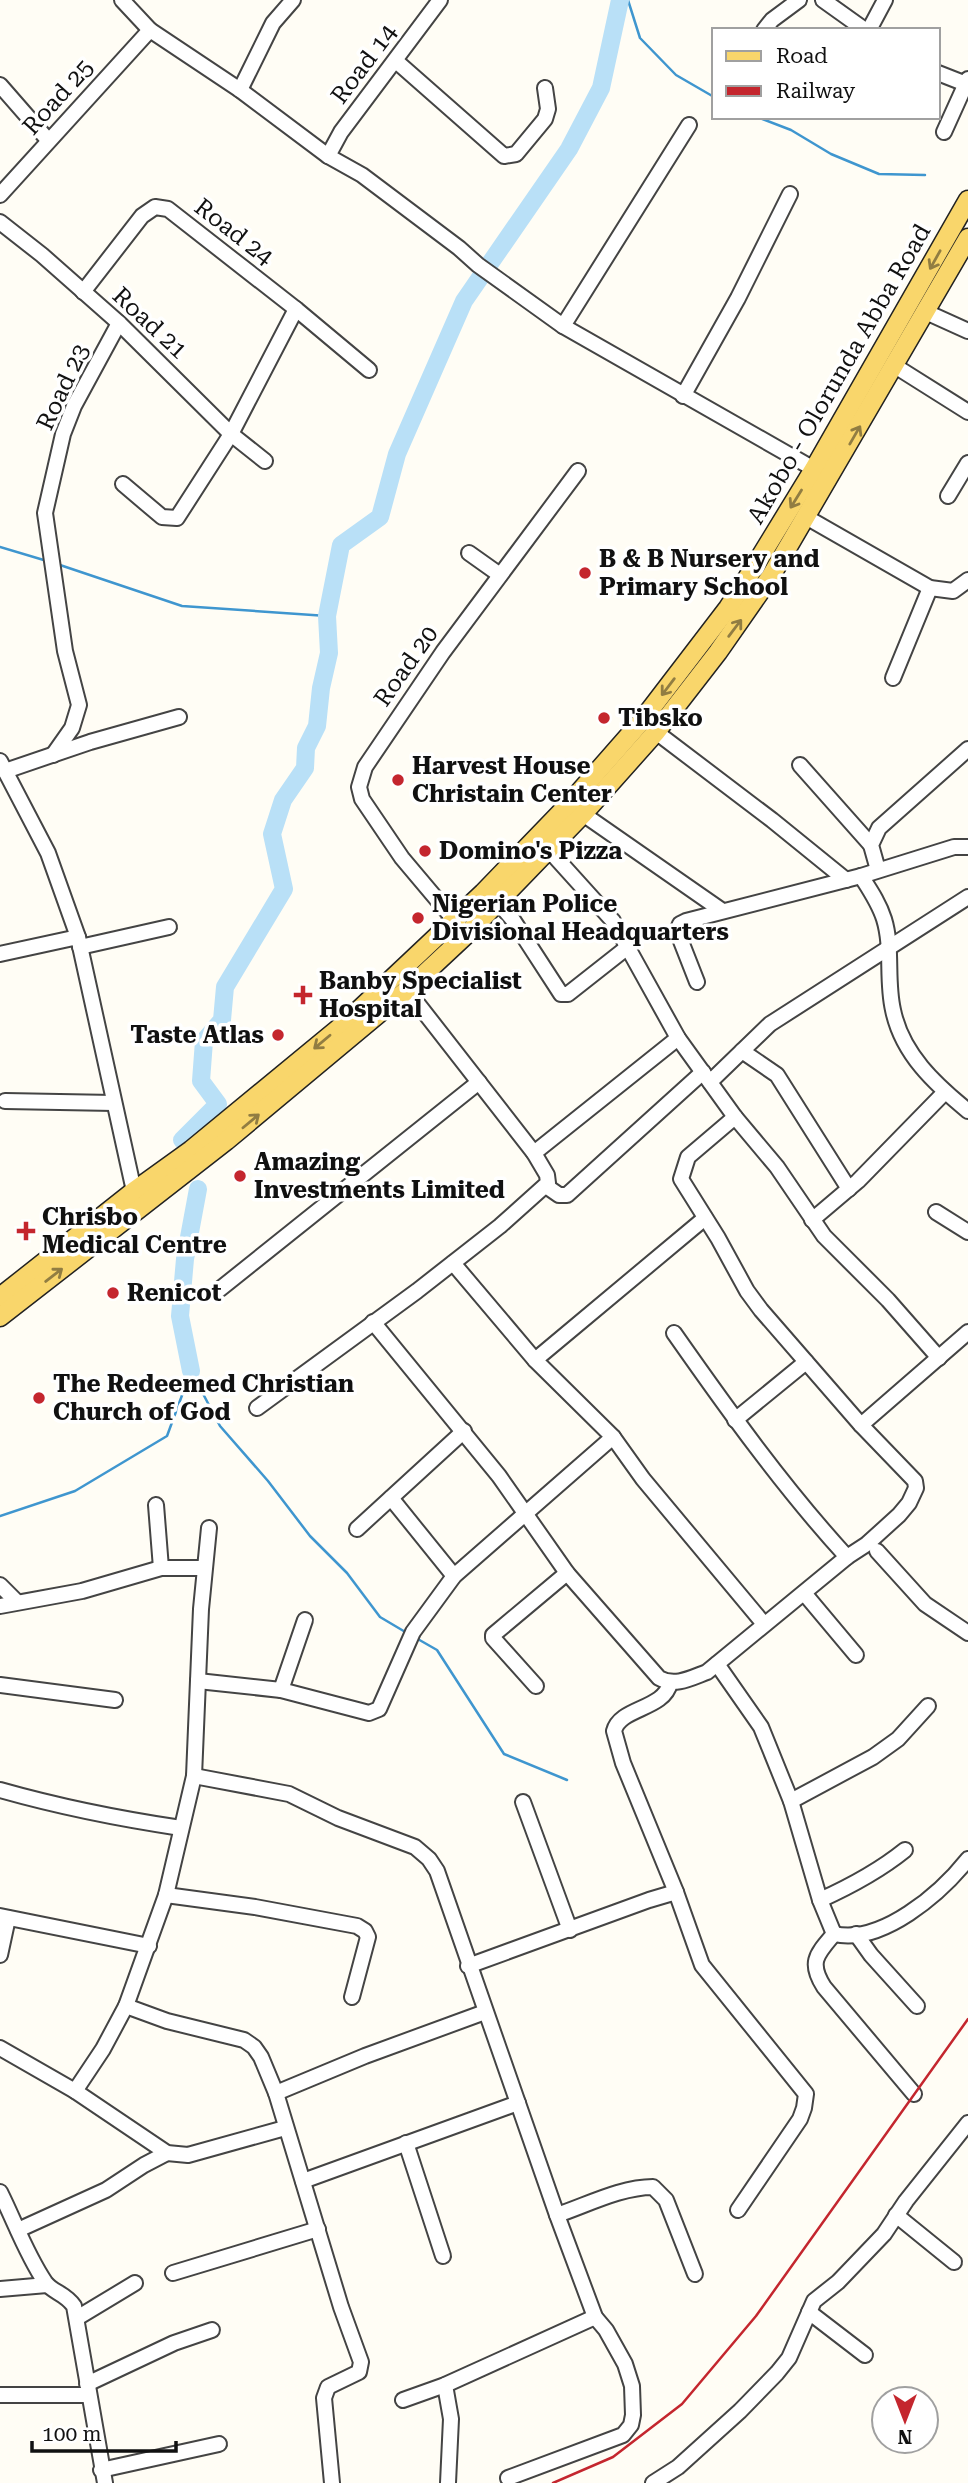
<svg xmlns="http://www.w3.org/2000/svg" width="968" height="2483" viewBox="0 0 968 2483" font-family="'Roboto Serif',serif">
<style>
.lines{fill:none;stroke-linecap:round;stroke-linejoin:round}
.stream{stroke:#3f96cf;stroke-width:2.5}
.river{stroke:#b9e0f7;stroke-width:18}
.minor-casing{stroke:#444;stroke-width:18}
.major-casing{stroke:#222;stroke-width:21}
.minor{stroke:#fff;stroke-width:14}
.major{stroke:#f9d66b;stroke-width:18}
.rail{stroke:#c4262e;stroke-width:2.5}
.oneway{stroke:#917d42}
.poi-dot{fill:#c4262e;stroke:#fff;stroke-width:2.5}
.labels{text-anchor:middle;stroke-width:7;stroke-linejoin:round;paint-order:stroke}
.street-label{font-size:24px;fill:#111;stroke:#fff}
.poi-label{font-size:24px;font-weight:bold;fill:#111;stroke:#fff;text-anchor:start}
</style>
<rect width="100%" height="100%" fill="#fffdf5"/>
<g class="lines">
<g class="stream">
<path d="M628 0 640 38 676 75 714 97"/>
<path d="M757 117 791 130 831 154 879 174 925 175"/>
<path d="M0 547 47 561"/>
<path d="M57 564 182 606 327 616"/>
<path d="M191 1371 220 1426 268 1481 310 1536 347 1573 380 1617 407 1633"/>
<path d="M0 1516 75 1491 167 1436 191 1371"/>
<path d="M416 1638 437 1650 504 1754 567 1780"/>
</g>
<g class="river">
<path d="M182 1140 218 1104 201 1081 204 1041 222 1020 225 987 284 889 272 834 283 800 305 768 306 748 317 726 321 688 329 653 327 616 341 545 380 517 397 454 464 301 569 149 601 88 620 0"/>
<path d="M191 1371 180 1316 185 1259 198 1189"/>
</g>
<g class="minor-casing">
<g id="minor">
<path d="M122 0 150 30 240 90 328 156 362 175 459 248 478 265 563 326 814 469"/>
<path d="M823 0 865 30"/>
<path d="M764 30 772 20 799 0"/>
<path d="M869 30 885 0"/>
<path d="M396 61 504 156 516 154 545 119 548 109 545 88"/>
<path d="M938 73 966 84"/>
<path d="M0 85 48 140"/>
<path d="M240 90 273 23 293 0"/>
<path d="M944 132 968 79"/>
<path d="M328 156 341 132 440 0"/>
<path d="M0 195 150 30"/>
<path d="M0 222 42 255 119 323 231 434 265 461"/>
<path d="M83 292 142 216 155 207 168 209 296 309 369 370"/>
<path d="M926 312 968 331"/>
<path d="M563 326 689 125"/>
<path d="M895 366 968 412"/>
<path d="M683 396 738 298 790 194"/>
<path d="M123 484 162 517 177 518 231 434 296 309"/>
<path d="M948 496 968 463"/>
<path d="M806 517 930 588 953 591 968 580"/>
<path d="M469 553 500 575"/>
<path d="M893 678 930 588"/>
<path d="M656 732 772 820 846 880"/>
<path d="M53 755 72 728 79 705 65 651 45 513 63 434 74 406 119 323"/>
<path d="M0 761 48 853 78 937 134 1191"/>
<path d="M800 765 871 845"/>
<path d="M5 771 90 742 179 717"/>
<path d="M583 814 721 910"/>
<path d="M548 849 613 921 678 1038 735 1117 777 1167 824 1236 888 1300 939 1358"/>
<path d="M878 870 871 845 879 828 968 749"/>
<path d="M861 876C870 890 879 903 884 919 893 948 886 980 893 1010 902 1054 935 1084 968 1111"/>
<path d="M497 901 513 920 561 994H568L629 946"/>
<path d="M461 928 402 858 362 799 359 787 365 767 443 652 578 471"/>
<path d="M80 947 169 927"/>
<path d="M0 954 78 937"/>
<path d="M697 982 677 931 680 924 686 921 861 876 954 847H968"/>
<path d="M742 1051 777 1075 849 1189"/>
<path d="M710 1082 770 1024 968 897"/>
<path d="M5 1101 114 1103"/>
<path d="M534 1153 678 1038"/>
<path d="M546 1186 559 1195H567L703 1072"/>
<path d="M936 1212 968 1232"/>
<path d="M812 1220 858 1181 945 1092"/>
<path d="M453 1263 535 1360 613 1437 643 1479 764 1624"/>
<path d="M220 1289 479 1082"/>
<path d="M373 1322 499 1476 567 1573 659 1678C675 1687 691 1678 707 1672L847 1557 867 1544 899 1515 909 1503 916 1488 915 1481 861 1425 761 1310 747 1291 718 1238 681 1179 688 1157 735 1117"/>
<path d="M674 1333C728 1410 783 1487 847 1557"/>
<path d="M535 1360 705 1218"/>
<path d="M257 1408 417 1291 500 1226 548 1183 547 1175 534 1153 407 990"/>
<path d="M735 1420 806 1362"/>
<path d="M861 1425 968 1332"/>
<path d="M391 1498 454 1576"/>
<path d="M156 1505 161 1568"/>
<path d="M357 1529 464 1431"/>
<path d="M877 1551 925 1604 968 1633"/>
<path d="M0 1585 17 1602"/>
<path d="M804 1593 856 1655"/>
<path d="M0 1606 82 1591 161 1568H204"/>
<path d="M717 1664 761 1727 791 1801 820 1900 834 1934"/>
<path d="M198 1681 281 1690 369 1713 379 1709 413 1632 454 1576 613 1437"/>
<path d="M670 1683C664 1710 620 1707 614 1731L623 1763 676 1892"/>
<path d="M0 1685 115 1700"/>
<path d="M536 1686 493 1638V1635L567 1573"/>
<path d="M281 1690 305 1620"/>
<path d="M194 1776 289 1794 338 1818 415 1847 429 1859 437 1871 557 2215 595 2317 606 2330 625 2364 632 2386 633 2415 631 2425 623 2435 508 2478"/>
<path d="M0 1790C60 1807 120 1819 181 1828"/>
<path d="M791 1801 873 1757 898 1739 928 1706"/>
<path d="M523 1802 570 1930"/>
<path d="M166 1895 255 1907 357 1926 365 1931 368 1937 352 1997"/>
<path d="M820 1900C851 1886 879 1871 905 1850"/>
<path d="M0 1916 149 1946"/>
<path d="M834 1934C817 1954 808 1962 824 1987L914 2094"/>
<path d="M834 1934C882 1945 941 1893 968 1859"/>
<path d="M856 1934 871 1955 917 2006"/>
<path d="M0 1955 8 1918"/>
<path d="M468 1966 649 1900 676 1892 702 1965 806 2094 804 2108 800 2119 738 2210"/>
<path d="M126 2006 167 2021 244 2040 254 2047 261 2057 276 2093 341 2307 361 2362 359 2372 328 2387 324 2398 332 2483"/>
<path d="M0 2048 75 2091 167 2153 188 2155 285 2128"/>
<path d="M75 2091 103 2049 126 2006 166 1895 194 1776 201 1609 209 1528"/>
<path d="M276 2093 365 2056 485 2012"/>
<path d="M406 2143 443 2256"/>
<path d="M303 2181 518 2103"/>
<path d="M0 2192C15 2222 26 2254 45 2282 53 2293 64 2292 74 2306L105 2483"/>
<path d="M557 2215C587 2205 621 2187 653 2187L666 2200 695 2274"/>
<path d="M896 2215 954 2262"/>
<path d="M18 2230 106 2190 144 2165 167 2153"/>
<path d="M173 2273 318 2229"/>
<path d="M0 2289 47 2285"/>
<path d="M809 2312 865 2355"/>
<path d="M77 2318 135 2283"/>
<path d="M87 2384 174 2343 212 2330"/>
<path d="M445 2385 451 2419 448 2483"/>
<path d="M0 2395H89"/>
<path d="M403 2400 445 2385 595 2317"/>
<path d="M101 2470 219 2444"/>
<path d="M653 2483 678 2467 740 2411 777 2373 789 2358 814 2301 838 2282 884 2234 906 2201 968 2123"/>
</g>
</g>
<g class="major-casing">
<g id="major">
<path d="M0 1297 134 1191 191 1150 344 1024 483 893 568 805 640 723 728 608 748 577 814 469 968 200"/>
<path d="M0 1317 226 1141 407 990 467 934 583 814 656 732 718 652 771 576 968 238"/>
</g>
</g>
<use href="#minor" class="minor"/>
<use href="#major" class="major"/>
<path class="rail" d="M553 2483 613 2457 682 2404 756 2316 968 2019"/>
</g>
<defs><path id="oneway-shaft" d="M-6 0H5M1.5-3L5.5 0L1.5 3" fill="none" stroke-width="1.6" stroke-linecap="round" stroke-linejoin="round" transform="scale(1.75)"/></defs>
<g class="oneway">
<use href="#oneway-shaft" transform="translate(935 260) rotate(119)"/>
<use href="#oneway-shaft" transform="translate(855 435) rotate(-60)"/>
<use href="#oneway-shaft" transform="translate(796 499) rotate(122)"/>
<use href="#oneway-shaft" transform="translate(735 628) rotate(-53)"/>
<use href="#oneway-shaft" transform="translate(668 687) rotate(127)"/>
<use href="#oneway-shaft" transform="translate(322 1042) rotate(140)"/>
<use href="#oneway-shaft" transform="translate(251 1121) rotate(-40)"/>
<use href="#oneway-shaft" transform="translate(54 1275) rotate(-38)"/>
</g>
<g class="poi-dot">
<circle cx="585" cy="573" r="7"/>
<circle cx="604" cy="718" r="7"/>
<circle cx="398" cy="780" r="7"/>
<circle cx="425" cy="851" r="7"/>
<circle cx="418" cy="918" r="7"/>
<path d="M299.5 984.5h7v7h7v7h-7v7h-7v-7h-7v-7h7z"/>
<circle cx="278" cy="1035" r="7"/>
<circle cx="240" cy="1176" r="7"/>
<path d="M22.5 1220.5h7v7h7v7h-7v7h-7v-7h-7v-7h7z"/>
<circle cx="113" cy="1293" r="7"/>
<circle cx="39" cy="1398" r="7"/>
</g>
<g class="labels">
<g class="street-label">
<text transform="translate(364 64) rotate(-53)" y="8">Road 14</text>
<text transform="translate(58 97) rotate(-48)" y="8">Road 25</text>
<text transform="translate(234 232) rotate(38)" y="8">Road 24</text>
<text transform="translate(150 323) rotate(43)" y="8">Road 21</text>
<text transform="translate(839 374) rotate(-60)" y="8">Akobo - Olorunda Abba Road</text>
<text transform="translate(63 387) rotate(-65)" y="8">Road 23</text>
<text transform="translate(406 666) rotate(-55)" y="8">Road 20</text>
</g>
<g class="poi-label">
<text x="599" y="567">B &amp; B Nursery and<tspan x="599" dy="28">Primary School</tspan></text>
<text x="618" y="726">Tibsko</text>
<text x="412" y="774">Harvest House<tspan x="412" dy="28">Christain Center</tspan></text>
<text x="439" y="859">Domino's Pizza</text>
<text x="432" y="912">Nigerian Police<tspan x="432" dy="28">Divisional Headquarters</tspan></text>
<text x="319" y="989">Banby Specialist<tspan x="319" dy="28">Hospital</tspan></text>
<text x="264" y="1043" text-anchor="end">Taste Atlas</text>
<text x="254" y="1170">Amazing<tspan x="254" dy="28">Investments Limited</tspan></text>
<text x="42" y="1225">Chrisbo<tspan x="42" dy="28">Medical Centre</tspan></text>
<text x="127" y="1301">Renicot</text>
<text x="53" y="1392">The Redeemed Christian<tspan x="53" dy="28">Church of God</tspan></text>
</g>
</g>
<rect x="712" y="28" width="228" height="91" fill="#ffffff" stroke="#a0a0a0" stroke-width="2"/>
<rect x="726" y="51" width="35" height="10" fill="#f9d66b" stroke="#a0a0a0" stroke-width="2"/>
<text x="776" y="63" font-size="21" fill="#111111">Road</text>
<rect x="726" y="86" width="35" height="10" fill="#c4262e" stroke="#a0a0a0" stroke-width="2"/>
<text x="776" y="98" font-size="21" fill="#111111">Railway</text>
<g transform="translate(905 2420) rotate(180)"><circle r="33" fill="#ffffff" stroke="#a0a0a0" stroke-width="2"/>
<path d="M0-5L12 26L0 18L-12 26Z" fill="#c4262e"/>
<text y="-10" font-size="19" font-weight="bold" text-anchor="middle" fill="#111111">N</text>
</g>
<path d="M32 2441v10h144v-10" fill="none" stroke="#111111" stroke-width="3.5"/>
<text x="42" y="2441" font-size="21" fill="#111111" stroke="#ffffff" stroke-width="5" paint-order="stroke">100 m</text>
</svg>
